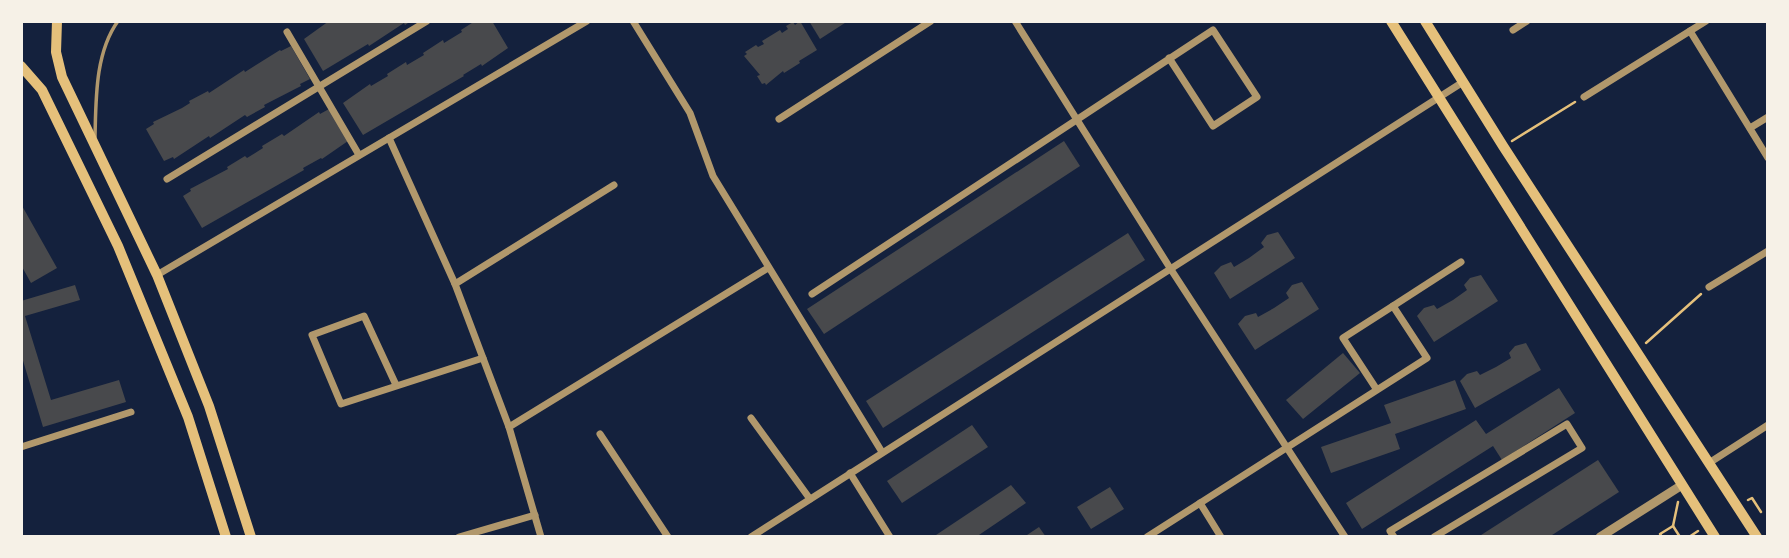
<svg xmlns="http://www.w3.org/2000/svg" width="1789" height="558" viewBox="0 0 1789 558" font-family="Quicksand,sans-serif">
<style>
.building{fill:#48494c}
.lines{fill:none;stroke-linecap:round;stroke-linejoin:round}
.path{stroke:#e5c07b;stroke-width:2.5}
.service{stroke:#b1986c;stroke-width:3.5}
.minor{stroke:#b1986c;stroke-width:7}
.tertiary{stroke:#b1986c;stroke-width:9}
.secondary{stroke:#e5c07b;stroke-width:10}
</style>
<rect width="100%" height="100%" fill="#14213d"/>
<g class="building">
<path d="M329 21 332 22 411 21 405 25 404 23 369 46 368 44 323 71 304 39Z"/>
<path d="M475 21H492L508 48 482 66 481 64 463 75 464 76 363 135 343 103 370 84 371 86 388 76 387 74 406 62 407 65 424 55 423 53 443 40 444 43 462 32 461 30Z"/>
<path d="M800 21 817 50 799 61 800 63 784 73 783 71 766 85 765 83 762 84 757 76 760 75 744 56 747 54 745 52 756 45 758 47 764 44 762 41 780 30 782 33 788 29 786 26 793 22 795 25Z"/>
<path d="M809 21H848L820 39Z"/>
<path d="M291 46 310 79 300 84 301 86 264 105 265 107 247 117 245 115 210 138 209 136 174 159 173 157 164 161 146 129 154 124 153 122 182 108 190 103 189 101 208 91 209 93 244 70 245 72 280 50 281 51Z"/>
<path d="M329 109 348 141 322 159 321 158 303 168 304 170 202 228 183 196 191 191 190 189 228 169 227 167 245 156 247 158 263 148 262 146 282 134 284 136 319 112 320 114Z"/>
<path d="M1064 141 1080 166 824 334 807 309Z"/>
<path d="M21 204 57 268 31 283 21 265Z"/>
<path d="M1278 232 1295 258 1230 299 1214 273 1221 266 1231 262 1234 267 1249 258 1264 247 1261 243 1267 235Z"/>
<path d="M1128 233 1145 260 883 428 866 401Z"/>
<path d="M1481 275 1498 301 1434 342 1417 316 1424 308 1434 305 1437 309 1453 300 1467 290 1464 285 1470 278Z"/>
<path d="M1302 282 1319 309 1255 350 1238 324 1245 316 1256 313 1258 317 1274 308 1289 298 1286 293 1292 285Z"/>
<path d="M75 285 80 300 25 316 51 400 119 380 126 402 43 427 21 354V301Z"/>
<path d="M1526 343 1541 370 1475 408 1460 381 1467 374 1477 371 1480 375 1496 367 1511 358 1509 353 1515 346Z"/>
<path d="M1343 353 1360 373 1303 419 1286 400Z"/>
<path d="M1455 380 1466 409 1395 434 1400 449 1331 473 1321 447 1391 423 1384 405Z"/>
<path d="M1559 388 1575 413 1502 460 1493 446 1362 529 1346 503 1476 420 1486 434Z"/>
<path d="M972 425 988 447 902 503 887 481Z"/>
<path d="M1598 460 1619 492 1549 537H1478Z"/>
<path d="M1011 485 1026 503 976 537H933Z"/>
<path d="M1110 487 1124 509 1091 529 1077 507Z"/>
<path d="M1039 527 1046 537H1024Z"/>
</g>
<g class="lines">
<g class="path">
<path d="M1512 141 1575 102"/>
<path d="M1646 343 1701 294"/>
<path d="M1748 500 1752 498 1761 512"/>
<path d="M1673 526 1678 502"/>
<path d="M1662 537 1660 534 1673 526 1680 537"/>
<path d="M1689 537 1698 531"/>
</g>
<path class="service" d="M95 137C96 99 95 53 118 21"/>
<g class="minor">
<path d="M633 21 690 113 713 176 882 452"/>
<path d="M1015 21 1170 268 1345 537"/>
<path d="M1513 30 1527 21"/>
<path d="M1690 31 1768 158"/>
<path d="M287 32 359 155"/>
<path d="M1584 97 1706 21"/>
<path d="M779 119 931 21"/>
<path d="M1750 128 1768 117"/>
<path d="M389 138 455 284 509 427 541 537"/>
<path d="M167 179 427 21"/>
<path d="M157 275 587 21"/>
<path d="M455 284 614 185"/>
<path d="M1709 287 1768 251"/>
<path d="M812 294 1213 30 1257 97 1213 126 1169 58"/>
<path d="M1393 306 1461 262"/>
<path d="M396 385 364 316 312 335 341 404 483 358"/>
<path d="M751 418 810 499"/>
<path d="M509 427 768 268"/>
<path d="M600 434 668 537"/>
<path d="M21 447 131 412"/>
<path d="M1709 463 1768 425"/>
<path d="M850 473 890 537"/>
<path d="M1200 503 1221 537"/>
<path d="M459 537 535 515"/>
<path d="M751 537 1463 82"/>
<path d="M1147 537 1427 358 1393 306 1343 338 1377 390"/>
<path d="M1394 537 1390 531 1567 424 1582 448 1434 537"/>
</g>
<path class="tertiary" d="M1600 537 1682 485"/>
<g class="secondary">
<path d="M57 21 56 52 62 77 157 275 209 406 251 537"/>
<path d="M1391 21 1715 537"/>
<path d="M1425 21 1503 146 1757 537"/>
<path d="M21 66 42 90 118 246 188 417 226 537"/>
</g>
</g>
<rect width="1789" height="558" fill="none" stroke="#f6f1e7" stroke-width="46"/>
</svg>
